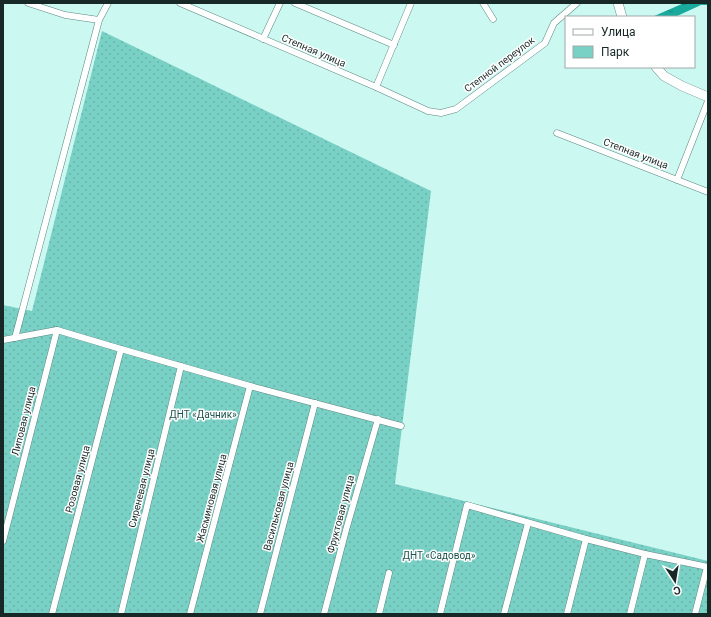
<svg xmlns="http://www.w3.org/2000/svg" width="711" height="617" viewBox="0 0 711 617" font-family="Roboto,sans-serif">
<style>
.green{fill:url(#green-dots)}
.water{fill:url(#water-ripples)}
.lines{fill:none;stroke-linecap:round;stroke-linejoin:round}
.street-casing{stroke:#5d8781;stroke-width:7}
.secondary-casing{stroke:#5d8781;stroke-width:10}
.street{stroke:#fff;stroke-width:6}
.secondary{stroke:#fff;stroke-width:9}
.labels{text-anchor:middle;stroke-width:3;stroke-linejoin:round;paint-order:stroke}
.street-label{font-size:10px;fill:#172826;stroke:#fff}
.park-label{font-size:10px;fill:#1c524c;stroke:#fff}
</style>
<defs>
<pattern id="green-dots" width="8" height="8" patternUnits="userSpaceOnUse"><rect width="8" height="8" fill="#79d0c5"/><path d="M2 2h.1M6 6h.1" fill="none" stroke="#68b3a9" stroke-width="1.8" stroke-linecap="round"/></pattern>
<pattern id="water-ripples" width="26" height="14" patternUnits="userSpaceOnUse"><rect width="26" height="14" fill="#1aaa9d"/><path d="M2 4q2-2 4 0t4 0M15 11q2-2 4 0t4 0" fill="none" stroke="#168a80"/></pattern>
</defs>
<rect width="100%" height="100%" fill="#cbf9f2"/>
<path class="green" d="M102 31 431 191 395 484 708 561V614H3V305L32 311Z"/>
<path class="water" d="M684 3H708V5H701L675 17H652Z"/>
<g class="lines">
<g class="street-casing">
<g id="street">
<path d="M28 3 65 15 99 20"/>
<path d="M180 3 376 87 428 111 441 113 456 109 545 43 554 23 577 3"/>
<path d="M295 3 394 45"/>
<path d="M483 3 493 19"/>
<path d="M263 39 280 3"/>
<path d="M376 87 411 3"/>
<path d="M557 133 708 192"/>
<path d="M677 180 708 101"/>
<path d="M15 338 99 20 108 3"/>
<path d="M3 340 57 330 121 349 250 386 401 426"/>
<path d="M3 541 57 330"/>
<path d="M52 614 121 349"/>
<path d="M121 614 181 366"/>
<path d="M190 614 250 386"/>
<path d="M260 614 315 403"/>
<path d="M324 614 346 530 378 419"/>
<path d="M379 614 389 573"/>
<path d="M440 614 467 505 586 539 645 554 708 567"/>
<path d="M504 614 528 523"/>
<path d="M567 614 586 539"/>
<path d="M630 614 645 554"/>
<path d="M695 614 707 567"/>
</g>
</g>
<g class="secondary-casing">
<g id="secondary">
<path d="M618 3 622 17"/>
<path d="M656 67 664 76 682 86 708 97"/>
</g>
</g>
<use href="#street" class="street"/>
<use href="#secondary" class="secondary"/>
</g>
<g class="labels">
<g class="street-label">
<text transform="translate(314 50) rotate(23)" y="4">Степная улица</text>
<text transform="translate(499 64) rotate(-37)" y="4">Степной переулок</text>
<text transform="translate(636 153) rotate(21)" y="4">Степная улица</text>
<text transform="translate(23 421) rotate(-76)" y="4">Липовая улица</text>
<text transform="translate(77 479) rotate(-75)" y="4">Розовая улица</text>
<text transform="translate(141 488) rotate(-76)" y="4">Сиреневая улица</text>
<text transform="translate(211 498) rotate(-75)" y="4">Жасминовая улица</text>
<text transform="translate(278 506) rotate(-75)" y="4">Васильковая улица</text>
<text transform="translate(340 514) rotate(-75)" y="4">Фруктовая улица</text>
</g>
<g class="park-label">
<text x="203" y="418">ДНТ «Дачник»</text>
<text x="439" y="559">ДНТ «Садовод»</text>
</g>
</g>
<rect width="711" height="617" fill="none" stroke="#172826" stroke-width="8"/>
<rect x="565" y="16" width="130" height="52" fill="#ffffff" stroke="#a2a9a8"/>
<rect x="573" y="29" width="20" height="6" fill="#ffffff" stroke="#a2a9a8"/>
<text x="601" y="36" font-size="12" fill="#172826">Улица</text>
<rect x="573" y="46" width="20" height="12" fill="#79d0c5" stroke="#a2a9a8"/>
<text x="601" y="56" font-size="12" fill="#172826">Парк</text>
<g transform="translate(675 581) rotate(168)" stroke="#ffffff" stroke-width="3" paint-order="stroke">
<path d="M0-3L7 15L0 10L-7 15Z" fill="#172826"/>
<text y="-6" font-size="11" font-weight="bold" text-anchor="middle" fill="#172826">С</text>
</g>
</svg>
